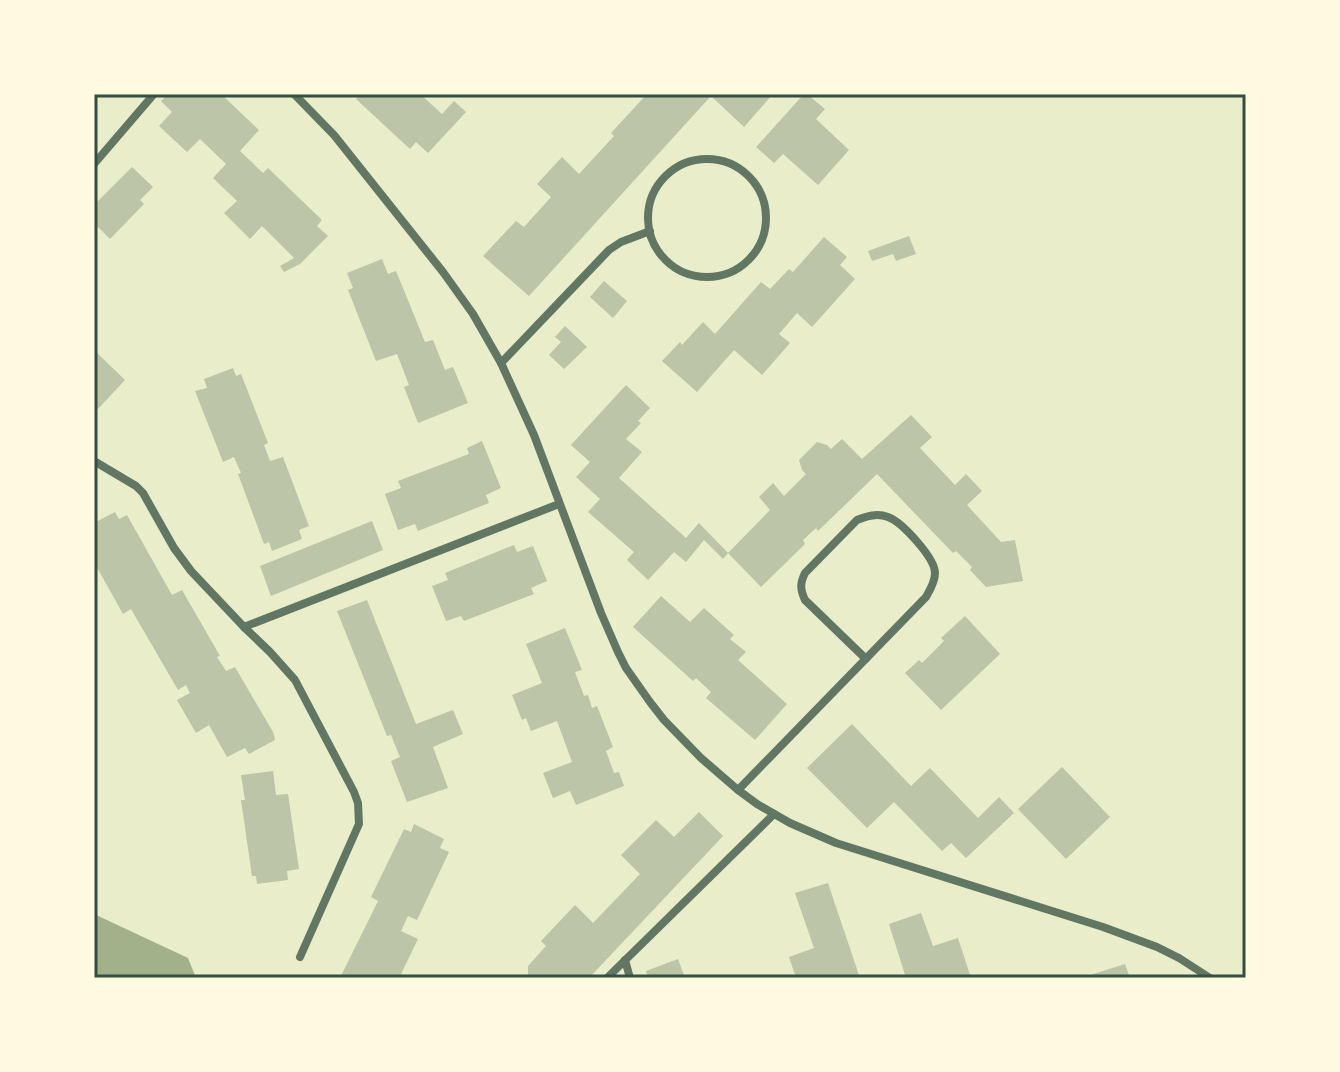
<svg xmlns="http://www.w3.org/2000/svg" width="1340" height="1072" viewBox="0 0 1340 1072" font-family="'DejaVu Sans',sans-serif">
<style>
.water{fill:#a3b18a}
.building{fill:#bcc5a7}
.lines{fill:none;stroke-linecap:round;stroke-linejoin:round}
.minor{stroke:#617663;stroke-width:8}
.neatline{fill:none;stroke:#344e41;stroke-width:3}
</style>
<rect width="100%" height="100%" fill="#e9edc9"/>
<path class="water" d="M94 914 188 958 196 978H94Z"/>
<g class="building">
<path d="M168 94H221L259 130 240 151 263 173 268 168 322 220 317 226 328 236 300 264 284 272 280 266 294 258 262 226 250 239 224 213 237 201 213 178 226 164 200 139 187 152 159 126 172 112 161 101Z"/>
<path d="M360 94H420L442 114 454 101 466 112 428 153 416 142 410 149 356 99Z"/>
<path d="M647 94H773L744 127 711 96 529 296 483 256 516 221 524 227 551 197 537 184 562 157 579 174 614 136 611 133Z"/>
<path d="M804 94H807L825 109 816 119 849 150 818 185 783 154 774 163 756 147Z"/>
<path d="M132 167 153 187 140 200 144 204 110 239 94 223V205Z"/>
<path d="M909 236 916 254 896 261 893 254 872 261 868 251Z"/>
<path d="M824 237 847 257 840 265 855 279 812 327 797 313 779 334 790 343 762 375 734 350 697 392 662 361 680 342 682 345 703 322 715 334 761 282 770 289 789 269 793 272Z"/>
<path d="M382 259 388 274 396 271 425 342 433 340 445 370 453 367 468 403 418 423 404 387 409 385 397 354 376 361 348 290 353 288 347 273Z"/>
<path d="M604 281 627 301 613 318 590 297Z"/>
<path d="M565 326 587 347 564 369 549 355 561 342 555 337Z"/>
<path d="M94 350 125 380 98 409 94 405Z"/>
<path d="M233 368 236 376 241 374 268 443 264 445 270 461 283 457 309 526 299 530 302 539 272 551 269 542 264 544 238 474 241 473 234 457 223 462 195 391 207 388 204 379Z"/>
<path d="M626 385 650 408 638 421 641 423 626 439 642 452 619 478 686 538 699 523 728 553 723 559 704 540 686 562 674 552 648 580 627 560 634 552 588 512 600 499 576 477 590 462 571 445Z"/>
<path d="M911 415 932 437 920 448 955 485 966 474 982 491 967 505 1001 542 1015 540 1023 581 986 587 970 570 972 567 956 551 953 553 877 474 818 531 816 528 803 540 805 544 761 587 728 553 770 510 759 497 773 483 784 496 806 474 802 470 799 460 817 442 827 445 831 449 842 439 862 459Z"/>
<path d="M482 441 501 488 486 495 489 503 418 531 415 524 398 530 385 494 401 488 398 481 469 454 467 448Z"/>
<path d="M115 512 119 519 127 515 172 595 182 590 220 656 217 657 226 671 235 667 273 732 275 740 249 754 245 748 227 757 209 725 196 733 177 700 190 693 186 685 178 690 131 609 123 614 94 562V523Z"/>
<path d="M372 521 383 550 271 596 260 566Z"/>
<path d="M514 545 517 552 533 546 547 581 531 588 534 594 464 621 461 616 446 621 432 586 448 580 445 573Z"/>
<path d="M661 596 690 622 704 608 734 635 730 639 746 652 738 660 787 704 755 740 706 698 711 692 696 678 693 681 633 627Z"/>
<path d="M367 600 416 724 453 710 463 734 433 747 448 788 407 802 391 761 400 757 391 735 387 736 337 611Z"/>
<path d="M965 616 1000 654 941 710 905 673 919 660 922 663 944 641 941 638Z"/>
<path d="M565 628 582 670 575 672 584 696 588 695 592 708 597 706 613 747 606 751 614 773 619 772 624 786 576 805 570 791 553 798 543 773 572 762 557 721 531 731 526 718 522 720 512 695 542 683 526 644Z"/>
<path d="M852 724 911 786 930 768 978 818 999 797 1014 813 966 858 951 843 942 851 894 802 867 828 807 768Z"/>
<path d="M1062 767 1110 817 1066 859 1018 809Z"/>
<path d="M273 771 276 795 288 794 299 869 287 871 288 880 257 884 256 876H252L241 800H245L241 775Z"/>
<path d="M699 812 723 836 589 978 528 977V966L546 946 541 941 575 905 593 923 640 874 621 855 656 820 674 837Z"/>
<path d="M414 824 444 839 440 848 449 852 417 920 408 916 401 931 418 939 401 974 409 978H340L378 901 371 897 404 829 411 832Z"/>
<path d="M828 883 835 904 860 978H796L789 957 814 948 795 893Z"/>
<path d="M921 913 933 946 958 938 971 978H906L889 924Z"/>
<path d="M678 959 685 978H648L646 971Z"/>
<path d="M1125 964 1130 978H1085L1084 977Z"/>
</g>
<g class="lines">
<g class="minor">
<path d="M294 94 334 135 443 272 473 314 501 363 534 435 601 613 618 652 626 668 650 702 664 720 701 758 738 790 757 804 790 823 836 843 1103 927 1157 947 1179 958 1210 978"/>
<circle cx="707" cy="218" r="59"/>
<path d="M94 164 154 94"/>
<path d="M501 363 609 250 621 242 650 231"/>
<path d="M94 461 136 486 143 493 174 548 191 571 244 627 270 652 295 680 354 792 358 803 359 824 300 957"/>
<path d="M244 627 559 504"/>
<path d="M738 790 926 597C930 590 935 582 935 573 935 558 902 522 888 517 877 513 867 516 857 520L805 573C800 583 800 589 805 600L866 659"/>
<path d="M625 960 630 978"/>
<path d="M607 978 774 814"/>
</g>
</g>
<rect width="1340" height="1072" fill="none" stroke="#fefae0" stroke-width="192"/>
<rect x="96" y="96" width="1148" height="880" class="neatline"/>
</svg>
